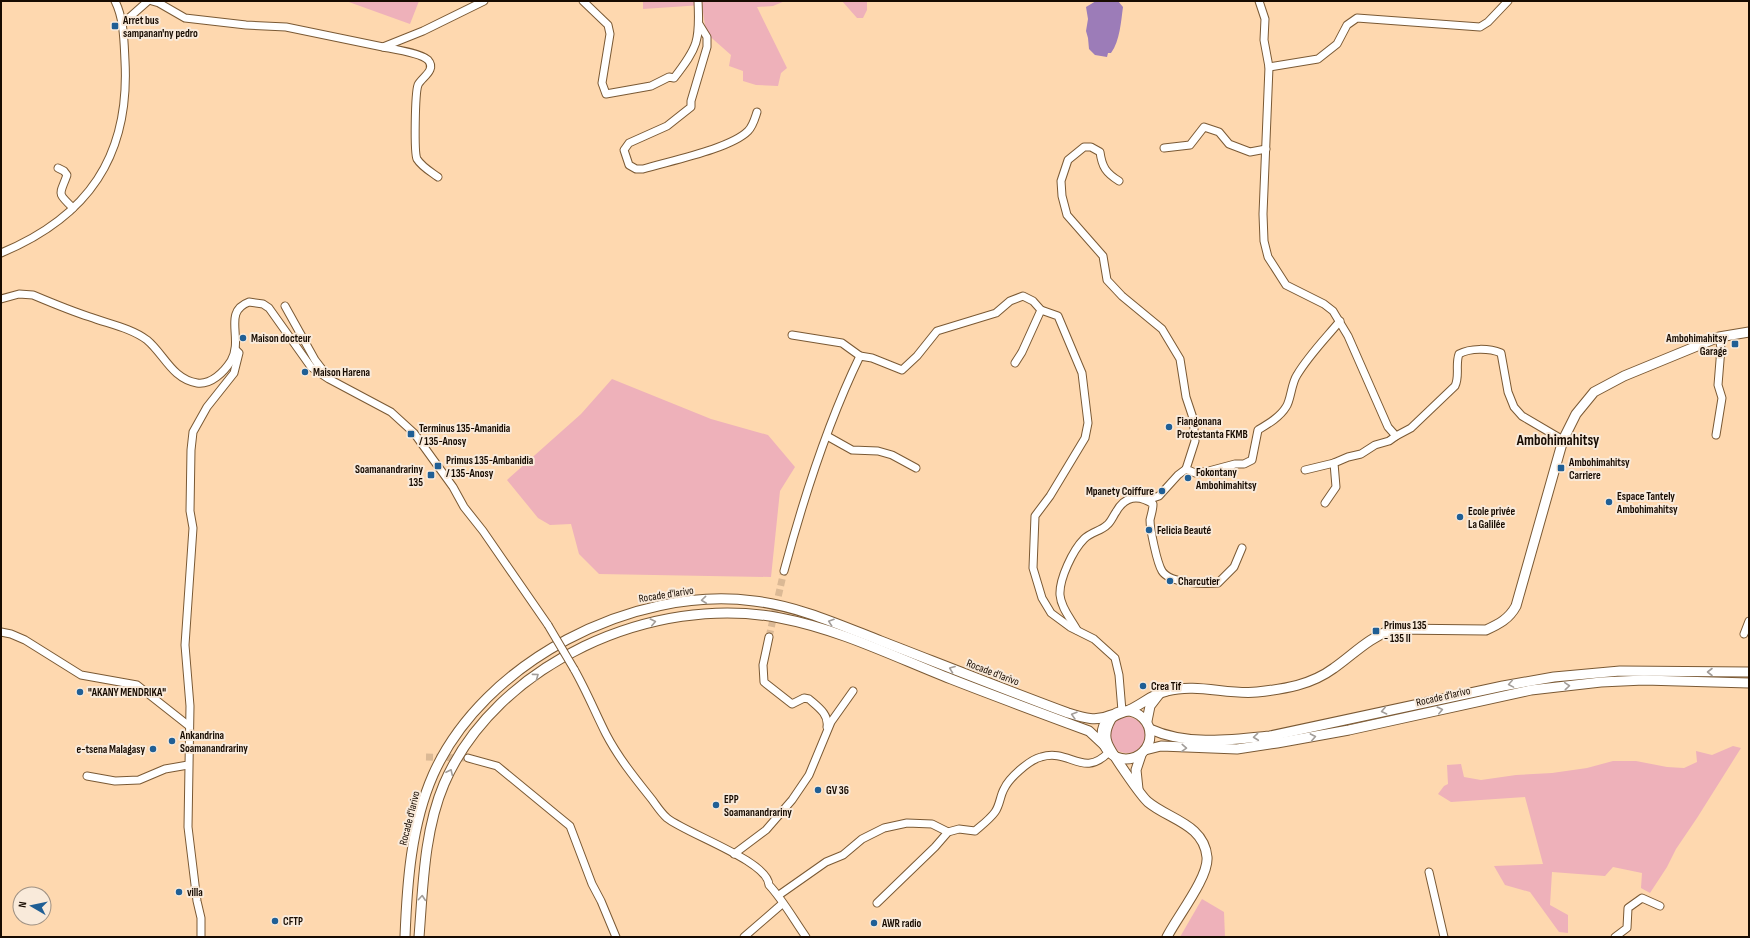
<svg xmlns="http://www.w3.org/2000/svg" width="1750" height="938" viewBox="0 0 1750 938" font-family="'Sofia Sans Condensed',sans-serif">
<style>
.green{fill:#eeb1ba}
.water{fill:#9c7cb8}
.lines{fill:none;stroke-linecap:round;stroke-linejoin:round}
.minor-tunnel{stroke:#dbb995;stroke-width:7;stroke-dasharray:7 3.5;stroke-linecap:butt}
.minor-casing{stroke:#7a5934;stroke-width:9}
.major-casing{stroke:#7a5934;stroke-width:11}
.minor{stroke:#fff;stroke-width:7}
.major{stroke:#fff;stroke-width:9}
.minor-bridge-casing{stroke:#7a5934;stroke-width:9;stroke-linecap:butt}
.minor-bridge{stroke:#fff;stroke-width:7}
.oneway{stroke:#a29d99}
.poi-dot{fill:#205f95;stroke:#f9eada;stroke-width:1.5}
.labels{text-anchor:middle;stroke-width:4;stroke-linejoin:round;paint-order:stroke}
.poi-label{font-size:11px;font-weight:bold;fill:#170b01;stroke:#f9eada;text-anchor:start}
.street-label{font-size:11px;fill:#170b01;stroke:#f9eada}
.district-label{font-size:15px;font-weight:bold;fill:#170b01;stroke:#f9eada}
</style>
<rect width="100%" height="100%" fill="#fed8af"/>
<g class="green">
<path d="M346 1H419L410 24Z"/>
<path d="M643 1H785L773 6 757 7 787 68 781 73 778 86 756 85 743 81V71L729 66 731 55 706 33 702 5 643 9Z"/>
<path d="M842 1H867V10L863 18H857Z"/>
<path d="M612 379 711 419 768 435 795 467 780 491 771 577 599 574 579 554 571 524 550 525 538 518 507 480 581 414Z"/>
<circle cx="1127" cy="735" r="18"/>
<path d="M1733 746 1741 748 1697 818 1676 849 1667 867 1650 893 1641 888 1642 873 1613 867 1605 876 1552 872 1550 905 1568 915V933L1559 932 1530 892 1505 885 1494 866 1543 864 1525 797 1451 802 1438 794 1444 786 1448 784 1447 765 1461 764 1464 777 1481 780 1516 775 1552 773 1587 768 1613 761H1636L1667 767 1684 768 1697 762 1696 751 1712 755Z"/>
<path d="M1202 899 1224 912 1225 937H1180Z"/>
</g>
<path class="water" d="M1096 1H1118L1123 7C1121 21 1120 41 1111 53H1108L1107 57 1095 55 1089 49 1088 38 1086 31 1088 19 1086 7Z"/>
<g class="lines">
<g class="minor-tunnel">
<path d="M769 637 784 571"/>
<path d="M426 757 468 758"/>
</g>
<g class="minor-casing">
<g id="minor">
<path d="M152 1 159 3 185 18 246 25 286 27 383 47 423 31 484 1"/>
<path d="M583 1 608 25 610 34 602 83 606 94 651 86 669 77 674 78C698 47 700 41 698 1"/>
<path d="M1259 1 1265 19 1264 40 1269 67 1263 214 1264 241 1268 257 1286 285 1324 304 1333 311 1348 336 1388 427 1396 436 1411 428 1455 386C1460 376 1455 365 1459 354 1470 348 1489 348 1501 353L1508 392 1514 407 1522 416 1563 440"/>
<path d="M122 24 148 1"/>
<path d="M699 24 707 37V47L691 101V107L667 126 629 143 624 150 629 165 636 169H643C669 161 730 149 748 131 753 126 755 118 757 112"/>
<path d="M383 47C393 49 421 53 428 60 437 70 421 78 418 85 415 93 414 153 417 159 422 167 431 172 438 177"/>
<path d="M1269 67 1318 59 1337 44 1347 25 1357 18 1480 27 1488 22 1508 1"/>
<path d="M1164 148 1190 145 1204 127 1219 132 1229 144 1250 152 1266 149"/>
<path d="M58 168 64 171 67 175C60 195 56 192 73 208"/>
<path d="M1119 181C1106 173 1102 167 1100 152L1091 147H1084L1068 160 1061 181 1062 196 1067 215 1103 256 1107 280 1122 296 1162 329 1180 359 1186 397 1193 418 1195 441 1186 469 1195 473 1205 472 1235 464H1244L1252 460 1258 430C1268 424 1280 417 1286 407 1291 400 1291 384 1297 375 1309 355 1325 339 1340 321"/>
<path d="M1 253C88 217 130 156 125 61 124 41 124 19 115 1"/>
<path d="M1 299 19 294 33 295C52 303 71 311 90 317 109 324 131 328 147 340 164 354 172 379 197 383 211 385 224 372 231 361 244 338 222 312 249 302L263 304 269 308 311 367 329 379 391 412 414 433 453 487 464 507 483 531 548 625"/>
<path d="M285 306 315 360 328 377"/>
<path d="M792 335 842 343 860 356"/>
<path d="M1015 363 1022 352 1041 310 1058 316 1082 373 1088 423 1085 438 1050 496 1035 516 1033 568 1042 598 1051 613 1070 627 1094 639 1115 658 1119 675 1122 711"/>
<path d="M1716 435 1722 398 1718 385 1721 348 1719 337"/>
<path d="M827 436 852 450 878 451 892 455 916 468"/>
<path d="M1305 470 1334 463"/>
<path d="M1147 500 1159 496 1178 475 1186 469"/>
<path d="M1325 503 1336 487 1334 463 1348 457 1361 454 1375 445 1389 441 1396 436"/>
<path d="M784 571C803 500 828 422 860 356L872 358 902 370 917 356 937 331 996 313 1010 301 1023 296 1033 301 1041 310"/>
<path d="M1077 630C1071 619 1061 608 1060 595 1059 579 1073 550 1084 539 1091 532 1101 531 1107 525 1111 522 1113 516 1116 512 1125 496 1138 494 1153 504 1153 510 1151 515 1150 520 1150 529 1157 563 1162 571 1170 584 1205 584 1218 583L1234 567 1242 548"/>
<path d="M1 632 11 634 25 640 81 675 137 685 189 726"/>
<path d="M1744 634 1749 621"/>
<path d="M769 637 763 665 764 682 792 704 804 698 809 699C818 707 829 714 827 727"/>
<path d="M574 669C586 690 595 712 606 734 618 757 634 777 650 797 655 803 660 812 667 818 687 834 768 861 769 885 783 900 794 920 806 937"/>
<path d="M468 758 497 766 570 826 592 884 601 901 616 937"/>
<path d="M87 776 115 781 139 780 165 769 188 765"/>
<path d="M734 854 766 830 792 800 809 775 831 722 853 691"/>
<path d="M1429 872 1444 937"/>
<path d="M779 895 826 862 843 855 862 839 884 828 907 823 932 824 948 832"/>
<path d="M877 903 935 847 948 832 959 829 975 831C982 825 990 819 995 812 1000 805 1000 796 1004 789 1009 778 1029 760 1041 757 1070 748 1083 779 1109 752"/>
<path d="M201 937V918L197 901 188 827 190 706 185 645 193 528 190 511 191 450 193 432 207 407 234 373 239 353 236 350"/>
<path d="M744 937 782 904"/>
<path d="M1615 937 1627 928 1628 908 1642 898 1660 906"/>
</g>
</g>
<g class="major-casing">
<g id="major">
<circle cx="1126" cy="735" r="24"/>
<path d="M1147 721 1150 706 1160 693"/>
<path d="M1150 729C1187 746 1231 740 1270 736L1503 686 1554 677 1620 671 1749 672"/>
<path d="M1145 750 1161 746 1237 749 1277 743 1349 730 1531 690 1601 682 1644 680 1749 683"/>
<path d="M1138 789 1136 770 1141 755"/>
<path d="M405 937C407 884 411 825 433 775 483 662 633 585 754 601 798 606 840 625 881 641 943 665 1006 690 1068 713 1084 718 1096 722 1111 715"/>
<path d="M419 937C423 887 424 831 444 784 496 663 654 593 780 618 839 629 895 657 951 679 997 697 1043 714 1089 731L1104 745"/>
<path d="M1167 937C1177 917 1209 877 1207 857 1204 824 1168 819 1148 802 1141 796 1109 750 1107 742 1104 734 1107 726 1111 719 1115 714 1123 713 1129 710 1143 704 1152 694 1167 691 1196 683 1228 695 1257 692 1285 689 1311 685 1334 668 1354 654 1369 637 1394 629L1486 630C1499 624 1509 619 1516 606L1563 440 1576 414 1594 392 1624 376 1719 337 1749 332"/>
</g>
</g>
<use href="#minor" class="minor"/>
<use href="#major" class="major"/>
<g class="minor-bridge-casing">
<path id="minor-bridge" d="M548 625 574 669"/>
</g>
<use href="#minor-bridge" class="minor-bridge"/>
</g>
<defs><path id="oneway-chevron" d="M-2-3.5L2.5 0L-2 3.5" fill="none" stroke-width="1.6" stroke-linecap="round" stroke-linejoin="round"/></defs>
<g class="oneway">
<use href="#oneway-chevron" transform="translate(704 600) rotate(174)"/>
<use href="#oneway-chevron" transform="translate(653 622) rotate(-12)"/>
<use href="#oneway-chevron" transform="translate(831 622) rotate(-161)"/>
<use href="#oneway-chevron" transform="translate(952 669) rotate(-159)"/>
<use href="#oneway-chevron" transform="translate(1710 672) rotate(-180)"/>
<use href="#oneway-chevron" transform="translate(536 676) rotate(-36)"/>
<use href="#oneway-chevron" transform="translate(1511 684) rotate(170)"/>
<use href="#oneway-chevron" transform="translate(1567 686) rotate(-5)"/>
<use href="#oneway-chevron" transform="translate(1440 710) rotate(-13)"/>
<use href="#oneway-chevron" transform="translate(1384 711) rotate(168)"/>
<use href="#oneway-chevron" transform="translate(1074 715) rotate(-164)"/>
<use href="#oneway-chevron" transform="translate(1256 737) rotate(174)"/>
<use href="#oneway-chevron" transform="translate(1313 737) rotate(-11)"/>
<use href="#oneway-chevron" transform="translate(1184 748) rotate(3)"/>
<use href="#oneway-chevron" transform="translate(450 772) rotate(-65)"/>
<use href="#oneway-chevron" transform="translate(422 898) rotate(-85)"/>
</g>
<g class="poi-dot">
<rect x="111" y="22" width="8" height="8" rx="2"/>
<circle cx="243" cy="338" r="4"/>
<rect x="1731" y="340" width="8" height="8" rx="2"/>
<circle cx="305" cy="372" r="4"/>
<circle cx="1169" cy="427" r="4"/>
<rect x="407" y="430" width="8" height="8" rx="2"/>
<rect x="434" y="462" width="8" height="8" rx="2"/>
<rect x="1557" y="464" width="8" height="8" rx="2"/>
<rect x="427" y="471" width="8" height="8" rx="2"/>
<circle cx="1188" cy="478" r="4"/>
<circle cx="1162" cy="491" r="4"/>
<circle cx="1609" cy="502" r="4"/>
<circle cx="1460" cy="517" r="4"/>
<circle cx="1149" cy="530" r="4"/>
<circle cx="1170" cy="581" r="4"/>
<rect x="1372" y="627" width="8" height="8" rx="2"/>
<circle cx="1143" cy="686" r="4"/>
<circle cx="80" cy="692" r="4"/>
<circle cx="172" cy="741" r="4"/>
<circle cx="153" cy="749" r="4"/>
<circle cx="818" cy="790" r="4"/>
<circle cx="716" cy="805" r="4"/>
<circle cx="179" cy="892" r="4"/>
<circle cx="275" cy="921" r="4"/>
<circle cx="874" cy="923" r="4"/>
</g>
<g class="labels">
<g class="poi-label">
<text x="123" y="24">Arret bus<tspan x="123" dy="13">sampanan'ny pedro</tspan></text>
<text x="251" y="342">Maison docteur</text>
<text x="1727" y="342" text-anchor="end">Ambohimahitsy<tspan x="1727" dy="13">Garage</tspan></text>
<text x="313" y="376">Maison Harena</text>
<text x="1177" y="425">Fiangonana<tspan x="1177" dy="13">Protestanta FKMB</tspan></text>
<text x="419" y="432">Terminus 135-Amanidia<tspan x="419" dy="13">/ 135-Anosy</tspan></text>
<text x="446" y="464">Primus 135-Ambanidia<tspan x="446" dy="13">/ 135-Anosy</tspan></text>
<text x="1569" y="466">Ambohimahitsy<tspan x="1569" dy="13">Carriere</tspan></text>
<text x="423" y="473" text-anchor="end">Soamanandrariny<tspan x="423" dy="13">135</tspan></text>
<text x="1196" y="476">Fokontany<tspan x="1196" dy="13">Ambohimahitsy</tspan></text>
<text x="1154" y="495" text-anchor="end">Mpanety Coiffure</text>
<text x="1617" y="500">Espace Tantely<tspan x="1617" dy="13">Ambohimahitsy</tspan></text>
<text x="1468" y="515">Ecole privée<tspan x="1468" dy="13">La Galilée</tspan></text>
<text x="1157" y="534">Felicia Beauté</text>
<text x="1178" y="585">Charcutier</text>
<text x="1384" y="629">Primus 135<tspan x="1384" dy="13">- 135 II</tspan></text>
<text x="1151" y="690">Crea Tif</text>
<text x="88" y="696">"AKANY MENDRIKA"</text>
<text x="180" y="739">Ankandrina<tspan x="180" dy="13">Soamanandrariny</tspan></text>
<text x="145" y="753" text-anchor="end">e-tsena Malagasy</text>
<text x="826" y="794">GV 36</text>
<text x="724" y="803">EPP<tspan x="724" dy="13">Soamanandrariny</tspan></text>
<text x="187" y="896">villa</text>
<text x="283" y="925">CFTP</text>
<text x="882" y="927">AWR radio</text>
</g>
<g class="street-label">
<text transform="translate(666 594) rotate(-9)" y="4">Rocade d'Iarivo</text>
<text transform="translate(993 672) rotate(21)" y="4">Rocade d'Iarivo</text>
<text transform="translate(1443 696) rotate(-13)" y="4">Rocade d'Iarivo</text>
<text transform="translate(409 818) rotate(-76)" y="4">Rocade d'Iarivo</text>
</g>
<g class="district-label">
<text x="1558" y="445">Ambohimahitsy</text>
</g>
</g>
<rect width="1750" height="938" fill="none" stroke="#170b01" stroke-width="4"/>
<g transform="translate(32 906) rotate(279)"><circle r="19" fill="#f9eada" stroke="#9f9183"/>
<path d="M0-3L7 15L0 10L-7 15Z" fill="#205f95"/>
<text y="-6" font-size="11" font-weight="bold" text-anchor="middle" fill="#170b01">N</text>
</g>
</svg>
